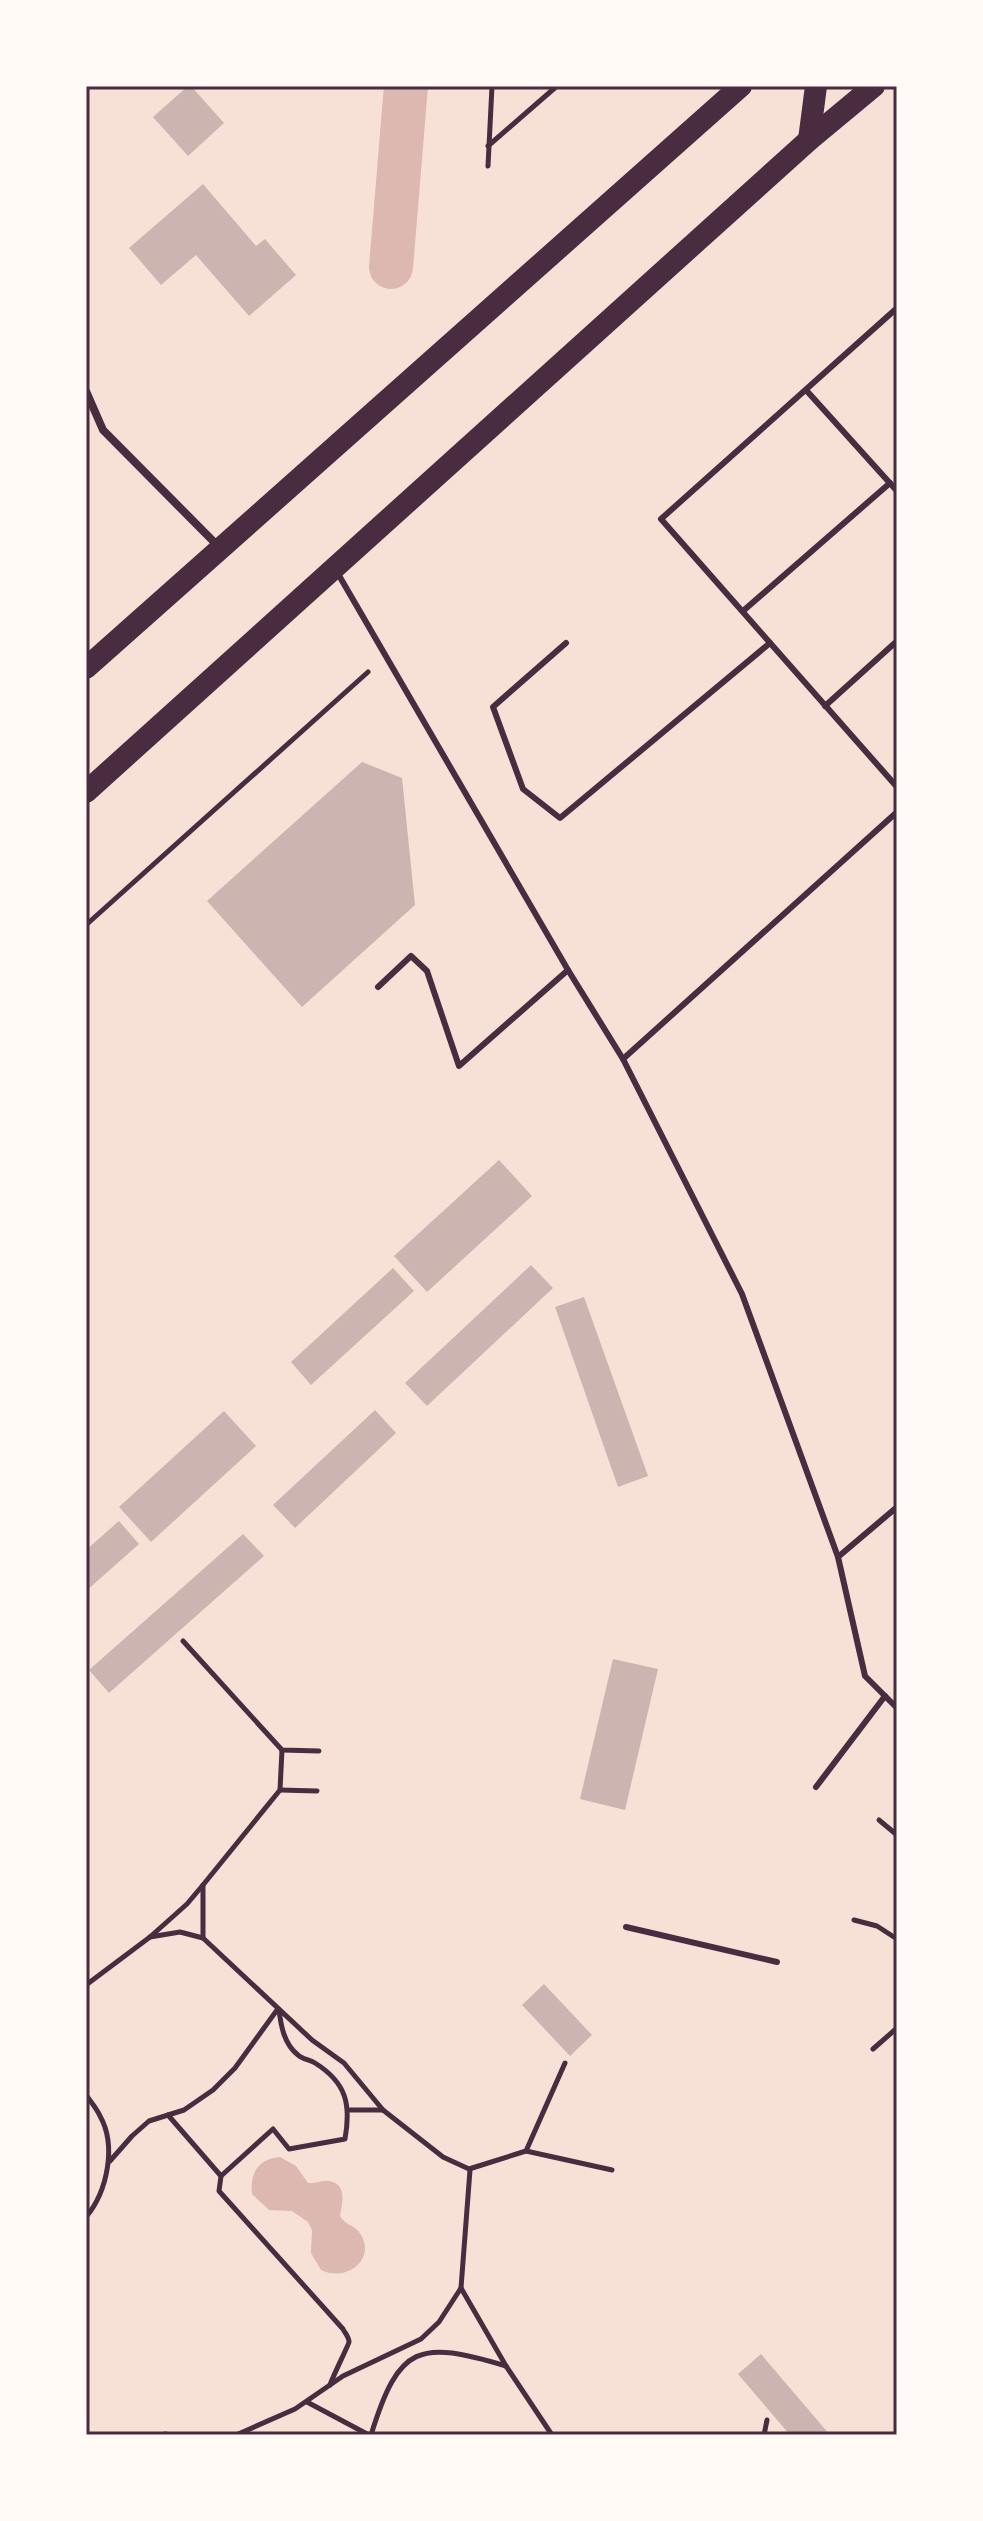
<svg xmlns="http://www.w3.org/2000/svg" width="983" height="2521" viewBox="0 0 983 2521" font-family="Karla,sans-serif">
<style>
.water{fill:#dcb8b0}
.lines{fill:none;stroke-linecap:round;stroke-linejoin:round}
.canal{stroke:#dcb8b0;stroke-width:44}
.building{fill:#ccb4b1}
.path{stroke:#4a2c40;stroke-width:5}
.service{stroke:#4a2c40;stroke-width:6}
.minor{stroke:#4a2c40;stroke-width:8}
.trunk{stroke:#4a2c40;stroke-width:22}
.neatline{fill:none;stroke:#4a2c40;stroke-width:3}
</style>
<rect width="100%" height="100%" fill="#f7e1d7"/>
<path class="water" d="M280 2157 296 2166 308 2183C315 2184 322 2180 329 2181 348 2184 342 2204 340 2216 345 2225 354 2225 359 2232 378 2257 348 2283 321 2270L311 2253 312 2230 308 2222 292 2211 269 2210 252 2194C250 2174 257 2159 280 2157Z"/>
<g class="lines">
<path class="canal" d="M391 267 406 86"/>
</g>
<g class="building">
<path d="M188 86H191L224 123 188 156 153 117Z"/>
<path d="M203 184 256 246 265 239 296 275 249 316 196 255 161 285 129 248Z"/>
<path d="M362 762 402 778 415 905 302 1007 207 901Z"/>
<path d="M499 1160 532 1196 427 1292 394 1256Z"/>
<path d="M531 1265 553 1288 427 1406 405 1383Z"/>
<path d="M393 1268 414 1291 311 1385 291 1362Z"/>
<path d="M584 1297 648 1476 618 1487 555 1307Z"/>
<path d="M375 1410 396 1433 295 1528 273 1505Z"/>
<path d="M224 1411 256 1446 151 1542 119 1507Z"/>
<path d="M119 1521 139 1544 86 1591V1550Z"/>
<path d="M243 1534 264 1556 109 1693 89 1670Z"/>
<path d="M613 1659 658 1669 625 1810 580 1799Z"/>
<path d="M544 1984 592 2035 570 2056 522 2005Z"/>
<path d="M761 2354 830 2435H790L738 2374Z"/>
</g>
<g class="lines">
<g class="path">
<path d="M488 146 557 86"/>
<path d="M488 166 492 86"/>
<path d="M86 925 368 672"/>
<path d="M183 1641 282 1750 319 1751"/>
<path d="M280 1790 317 1791"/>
<path d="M879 1820 897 1835"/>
<path d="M203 1885V1938L312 2040 344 2063 383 2110 443 2157 469 2169 526 2151 612 2170"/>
<path d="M854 1920 877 1926 897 1939"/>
<path d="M150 1937 180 1932 203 1938"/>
<path d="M86 1985 150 1937 187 1904 203 1885 280 1790 282 1750"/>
<path d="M873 2049 897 2028"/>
<path d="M86 2095C91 2102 97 2109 100 2116 117 2146 107 2192 86 2217"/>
<path d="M350 2110H383"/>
<path d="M168 2115 221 2176 273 2129 289 2149 345 2139C351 2105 347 2083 315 2063 310 2060 302 2059 298 2055 284 2044 281 2026 279 2010"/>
<path d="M526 2151 565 2063"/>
<path d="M110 2161 132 2136 149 2121 184 2110 213 2090 235 2068 277 2010"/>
<path d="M221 2176 219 2191 343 2329C345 2333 349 2337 349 2342 349 2344 332 2378 330 2385"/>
<path d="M461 2288 506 2366 552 2435"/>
<path d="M307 2402 369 2435"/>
<path d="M165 2434 171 2435"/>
<path d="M236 2435 295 2409 343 2376 421 2339 439 2322 461 2288 470 2170"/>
<path d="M371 2435C399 2344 419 2340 506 2366"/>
<path d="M764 2435 767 2420"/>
</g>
<g class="service">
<path d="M897 308 661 519 897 787"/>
<path d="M806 390 897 491"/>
<path d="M337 572 568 970 623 1059"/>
<path d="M743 611 890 483"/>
<path d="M566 643 493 707 523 789 560 818 770 643"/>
<path d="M825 706 897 641"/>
<path d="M378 987 411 956 427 971 459 1066 568 970"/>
<path d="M897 1507 838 1557 865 1676 897 1708"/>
<path d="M838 1557 742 1294 623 1059 897 812"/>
<path d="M816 1787 885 1696"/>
<path d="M626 1927 777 1962"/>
</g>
<path class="minor" d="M86 391 103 430 219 547"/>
<g class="trunk">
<path d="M809 140 816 86"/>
<path d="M86 668 741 86"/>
<path d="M86 792 809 140 874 86"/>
</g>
</g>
<rect width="983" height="2521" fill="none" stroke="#fffaf5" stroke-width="176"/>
<rect x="88" y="88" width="807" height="2345" class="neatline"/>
</svg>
